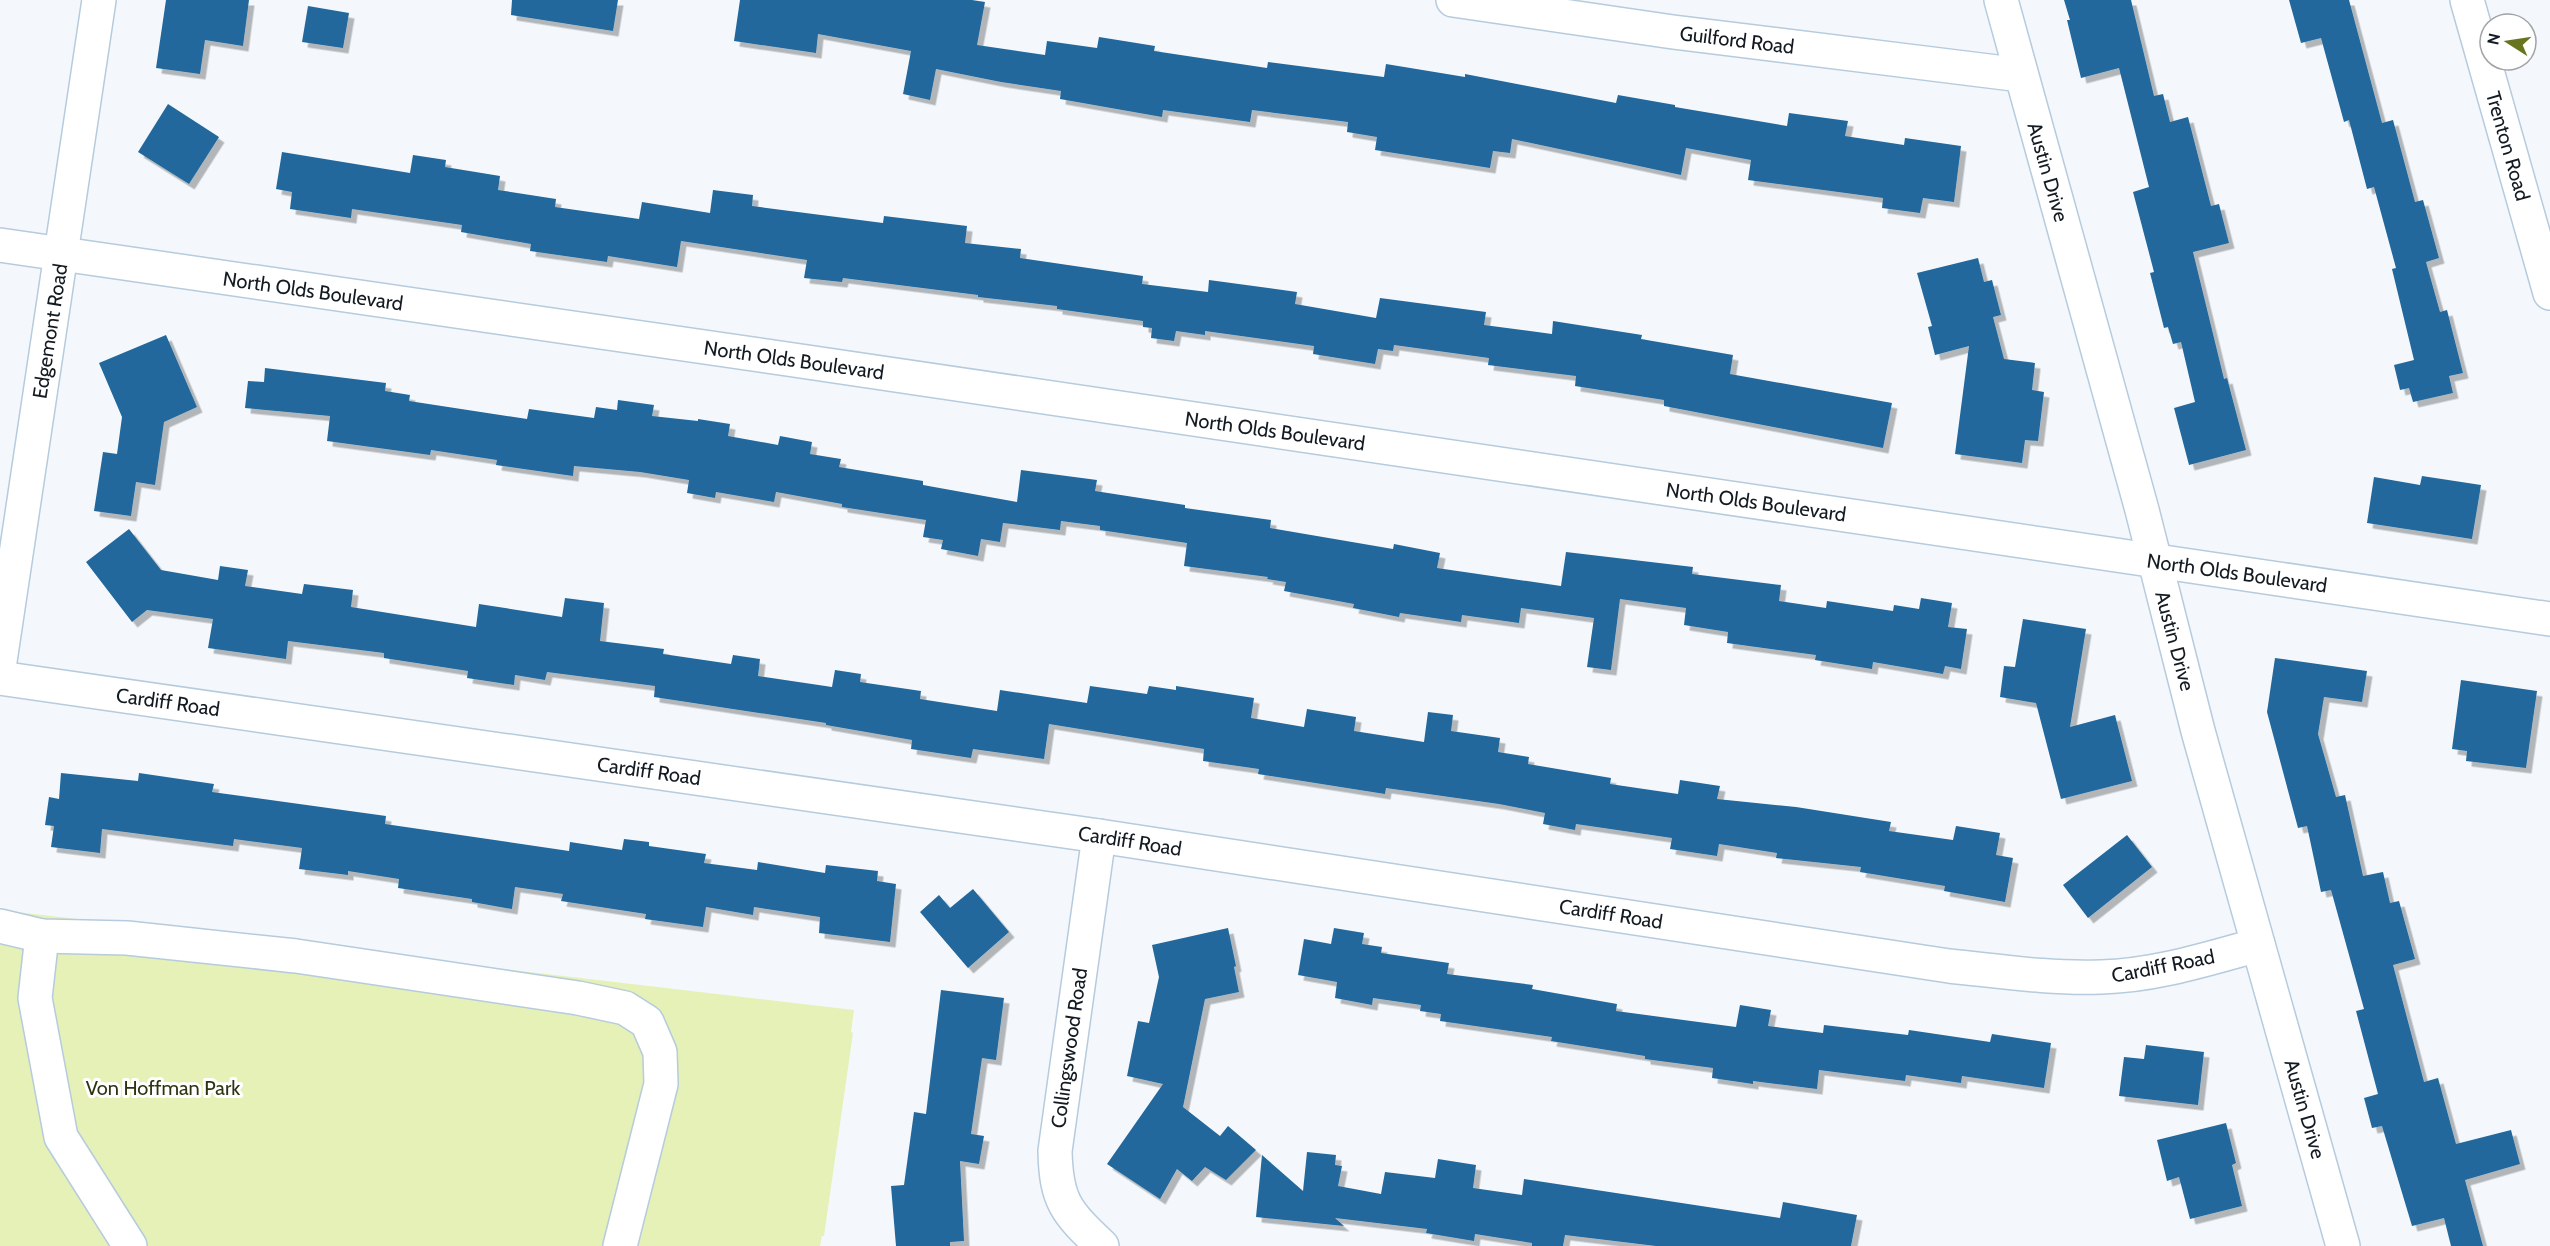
<svg xmlns="http://www.w3.org/2000/svg" width="2550" height="1246" viewBox="0 0 2550 1246" font-family="Cabin,sans-serif">
<style>
.green{fill:#e5f1b7}
.building{fill:#21689c;filter:url(#shadow)}
.lines{fill:none;stroke-linecap:round;stroke-linejoin:round}
.minor-casing{stroke:#b6cbdd;stroke-width:36}
.major-casing{stroke:#b6cbdd;stroke-width:36}
.minor{stroke:#fff;stroke-width:33}
.major{stroke:#fff;stroke-width:33}
.labels{text-anchor:middle;stroke-width:6;stroke-linejoin:round;paint-order:stroke}
.street-label{font-size:20px;fill:#131a21;stroke:#fff}
.park-label{font-size:20px;fill:#2e3310;stroke:#fff}
</style>
<defs>
<filter id="shadow"><feDropShadow dx="5.5" dy="5.5" stdDeviation="0" flood-color="#0004"/></filter>
</defs>
<rect width="100%" height="100%" fill="#f4f8fc"/>
<path class="green" d="M0 910 854 1010 851 1032 853 1033 824 1236H822L820 1246H0Z"/>
<g class="building">
<path d="M166 0H249L243 46 205 40 200 74 156 68Z"/>
<path d="M512 0H618L613 31 511 15Z"/>
<path d="M740 0H972L985 2 977 45 1045 55 1047 41 1097 48 1099 37 1155 46 1154 51 1267 68 1268 62 1384 77 1386 64 1465 77V74L1616 103 1618 95 1675 105V107L1787 126 1789 113 1848 121 1845 136 1904 145 1905 138 1961 146 1954 202 1923 198 1920 213 1882 208 1883 198 1748 180 1751 160 1686 148 1681 175 1512 139 1510 153 1493 151 1490 168 1375 150 1377 137 1347 132 1348 122 1252 110 1250 122 1163 110 1162 117 1060 99 1061 91 1001 82 936 69 930 100 903 94 911 51 818 34 816 53 734 41Z"/>
<path d="M2064 0H2131L2154 96 2163 94 2170 122 2188 117 2211 206 2219 204 2229 243 2193 252 2224 379 2227 378 2246 450 2189 465 2174 408 2195 402 2181 342 2173 344 2168 327 2164 328 2150 273 2154 272 2133 192 2149 187 2119 68 2081 78 2067 20H2070Z"/>
<path d="M2289 0H2349L2382 123 2393 120 2415 202 2423 200 2439 258 2426 262 2440 312 2447 310 2463 373 2449 376 2453 393 2413 402 2409 388 2400 390 2394 365 2414 360 2392 269 2396 268 2374 187 2367 189 2349 120 2344 122 2321 38 2301 43Z"/>
<path d="M308 6 349 13 343 48 302 42Z"/>
<path d="M168 104 219 137 189 184 138 152Z"/>
<path d="M282 152 410 173 413 155 446 160 445 167 500 176 498 190 556 199 555 207 639 219 642 202 710 213 713 190 753 195 752 206 883 223 884 216 967 226 965 243 1021 249 1020 258 1143 276 1142 284 1208 292 1209 280 1297 292 1295 304 1376 318 1380 298 1486 312 1484 325 1552 334 1553 321 1642 335 1641 339 1733 355 1730 374 1892 403 1883 448 1664 406V400L1575 386 1576 376 1488 365 1489 358 1394 345 1393 351 1378 349 1375 364 1313 354 1314 346 1205 331V335L1176 331 1174 341 1151 338 1152 328 1143 327V321L1057 309V306L978 297V295L843 278 842 282 804 278 807 260 681 241 677 267 608 256 607 262 530 251 531 244 461 232 462 225 352 209 351 218 290 209 292 192 276 189Z"/>
<path d="M1978 258 1984 282 1992 280 2001 315 1993 317 2004 359 2035 363 2032 390 2044 392 2038 441 2025 440 2022 463 1955 454 1969 346 1935 355 1928 327 1932 326 1917 273Z"/>
<path d="M166 335 197 407 164 422 155 485 136 482 131 516 94 511 103 452 117 454 122 417 99 363Z"/>
<path d="M265 368 386 383 385 391 410 395 409 401 527 419 529 409 594 418 596 407 617 410 618 400 654 405 652 416 698 421V419L730 424 728 436 778 445 780 436 812 442 810 454 841 459 839 467 923 481V485L1017 502 1021 470 1097 480 1095 491 1185 505V508L1271 520 1270 528 1393 549 1394 544 1440 553 1437 568 1561 586 1566 552 1693 567 1692 574 1781 585 1779 601 1826 608 1827 601 1893 611 1894 605 1919 609 1921 598 1952 603 1948 627 1967 629 1961 669 1945 666 1943 674 1873 662 1872 669 1815 660 1816 655 1727 643 1728 632 1684 625 1686 608 1620 599 1611 670 1587 667 1594 618 1521 608 1519 623 1462 615 1461 622 1400 613 1399 617 1353 608 1354 604 1284 591 1286 582 1267 579 1268 577 1184 566 1187 543 1100 530V526L1061 521 1060 530 1003 523 1000 542 981 539 978 556 941 549 943 540 923 537 926 520 842 507V504L776 492 774 502 716 492 715 498 687 493 689 480 640 472 574 466 573 476 496 465 497 460 431 450 430 455 327 441 330 416 245 408 248 381 264 382Z"/>
<path d="M2422 476 2481 485 2472 539 2367 523 2374 477 2420 485Z"/>
<path d="M129 529 161 570 218 580 220 566 248 570 245 586 302 594 304 584 353 590 351 607 476 627 479 604 562 617 565 598 604 603 600 641 664 649 663 654 731 664 733 655 760 659 758 676 832 687 835 670 861 674 860 682 921 691 920 699 997 711 1000 690 1087 703 1090 686 1147 694 1149 686 1176 690V686L1254 698 1251 718 1304 727 1307 709 1356 717 1354 731 1424 742 1428 712 1453 715 1451 731 1500 738 1498 752 1529 757 1528 764 1611 778 1610 784 1678 794 1680 780 1720 786 1717 799 1796 807 1891 822 1889 831 1953 840 1956 826 2000 833 1996 855 2013 858 2005 902 1944 891 1945 886 1860 872 1861 867 1776 858 1777 853 1719 844 1717 856 1670 849 1672 838 1576 824 1575 830 1543 824 1545 813 1499 804 1386 788 1385 794 1258 774 1259 769 1203 761 1204 749 1049 724 1044 759 973 749 971 758 911 749 912 740 826 725V723L654 697 655 686 547 672 545 680 515 675 514 685 467 678 468 671 384 658V653L288 641 286 659 208 648 213 619 147 610 132 622 86 562Z"/>
<path d="M2023 619 2086 629 2070 727 2115 715 2132 781 2061 799 2036 703 2000 697 2004 666 2015 667Z"/>
<path d="M2275 658 2367 671 2362 702 2324 697 2318 734 2336 797 2345 795 2363 876 2383 872 2390 903 2399 901 2415 959 2393 965 2424 1082 2438 1078 2456 1144 2511 1130 2520 1164 2465 1180 2483 1246H2451L2444 1218 2412 1226 2382 1126 2372 1128 2364 1098 2378 1094 2356 1011 2364 1009 2331 890 2321 892 2307 826 2298 828 2267 712Z"/>
<path d="M2461 680 2537 691 2526 768 2466 761 2467 751 2452 749Z"/>
<path d="M61 773 138 781 139 773 214 784 212 792 386 816 385 824 569 851 570 842 622 850 624 839 649 842V846L706 854 704 863 757 870 758 862 825 873 826 865 878 871 877 881 896 884 890 942 819 933 820 917 754 907 753 915 706 907 703 927 645 919 646 914 561 901 563 894 515 887 512 909 472 902V899L398 888 399 879 348 871V875L299 869 302 848 234 839 233 846 102 829 100 853 51 847 54 826 45 825 49 797 59 799Z"/>
<path d="M2127 835 2152 867 2088 918 2063 885Z"/>
<path d="M973 889 1009 932 968 968 920 912 939 895 950 908Z"/>
<path d="M1228 928 1236 966 1234 967 1239 992 1205 999 1183 1107 1220 1136 1228 1126 1256 1150 1226 1180 1205 1167 1192 1181 1177 1169 1160 1199 1107 1164 1163 1084 1127 1076 1138 1021 1149 1023 1159 977 1152 945Z"/>
<path d="M1334 928 1364 933 1362 944 1382 947 1381 953 1449 963 1447 974 1533 985 1532 989 1617 1004 1616 1011 1736 1027 1740 1005 1771 1010 1768 1026 1823 1033 1824 1025 1908 1035 1909 1030 1990 1042 1992 1034 2051 1043 2044 1088 1962 1076 1961 1083 1906 1075 1905 1081 1819 1070 1817 1089 1753 1081V1084L1712 1078 1713 1068 1645 1059V1056L1551 1041 1552 1037 1440 1021 1441 1014 1420 1011 1421 1005 1373 998 1372 1005 1335 998 1337 982 1298 975 1304 939 1331 944Z"/>
<path d="M941 990 1004 998 996 1060 982 1058 971 1134 984 1136 979 1164 960 1161 964 1241 950 1242V1246H896L891 1186 904 1185 914 1112 926 1114Z"/>
<path d="M2146 1045 2204 1052 2198 1105 2119 1096 2124 1057 2144 1059Z"/>
<path d="M2226 1123 2236 1163 2232 1165 2242 1206 2190 1219 2179 1177 2167 1181 2157 1140Z"/>
<path d="M1307 1152 1336 1155 1335 1165 1342 1166 1338 1186 1381 1194 1385 1172 1435 1178 1438 1159 1476 1165 1473 1188 1522 1195 1524 1179 1780 1218 1783 1202 1857 1215 1851 1246H1656L1565 1235 1563 1246H1532V1243L1475 1234 1474 1241 1426 1233 1427 1229 1335 1218 1344 1226 1256 1217 1262 1155 1303 1191Z"/>
</g>
<g class="lines">
<g class="minor-casing">
<g id="minor">
<path d="M1453 0 1673 32 2021 75"/>
<path d="M2001 0 2142 510 2198 731 2343 1246"/>
<path d="M0 245 787 359 2550 619"/>
<path d="M0 661 99 0"/>
<path d="M0 678 1099 836 1949 966C1999 971 2050 979 2101 977 2154 976 2207 959 2258 945"/>
<path d="M1099 836 1055 1151C1056 1201 1066 1212 1102 1246"/>
<path d="M0 926 42 936 127 938 296 956 578 998 625 1008 647 1022 660 1052 661 1084 620 1246"/>
<path d="M42 936 35 998 61 1137 130 1246"/>
</g>
</g>
<g class="major-casing">
<path id="major" d="M2467 0 2550 293"/>
</g>
<use href="#minor" class="minor"/>
<use href="#major" class="major"/>
</g>
<g class="labels">
<g class="street-label">
<text transform="translate(1737 40) rotate(7)" y="7">Guilford Road</text>
<text transform="translate(2508 146) rotate(74)" y="7">Trenton Road</text>
<text transform="translate(2048 172) rotate(74)" y="7">Austin Drive</text>
<text transform="translate(313 291) rotate(8)" y="7">North Olds Boulevard</text>
<text transform="translate(50 331) rotate(-81)" y="7">Edgemont Road</text>
<text transform="translate(794 360) rotate(8)" y="7">North Olds Boulevard</text>
<text transform="translate(1275 431) rotate(8)" y="7">North Olds Boulevard</text>
<text transform="translate(1756 502) rotate(8)" y="7">North Olds Boulevard</text>
<text transform="translate(2237 573) rotate(8)" y="7">North Olds Boulevard</text>
<text transform="translate(2175 641) rotate(75)" y="7">Austin Drive</text>
<text transform="translate(168 702) rotate(8)" y="7">Cardiff Road</text>
<text transform="translate(649 771) rotate(8)" y="7">Cardiff Road</text>
<text transform="translate(1130 841) rotate(9)" y="7">Cardiff Road</text>
<text transform="translate(1611 914) rotate(9)" y="7">Cardiff Road</text>
<text transform="translate(2163 966) rotate(-11)" y="7">Cardiff Road</text>
<text transform="translate(1069 1048) rotate(-82)" y="7">Collingswood Road</text>
<text transform="translate(2305 1109) rotate(74)" y="7">Austin Drive</text>
</g>
<g class="park-label">
<text x="163" y="1095">Von Hoffman Park</text>
</g>
</g>
<g transform="translate(2508 42) rotate(282)"><circle r="28" fill="#ffffff" stroke="#a1a3a6" stroke-width="1.5"/>
<path d="M0-4.5L10 22L0 15L-10 22Z" fill="#69741f"/>
<text y="-9" font-size="16" font-weight="bold" text-anchor="middle" fill="#131a21">N</text>
</g>
</svg>
